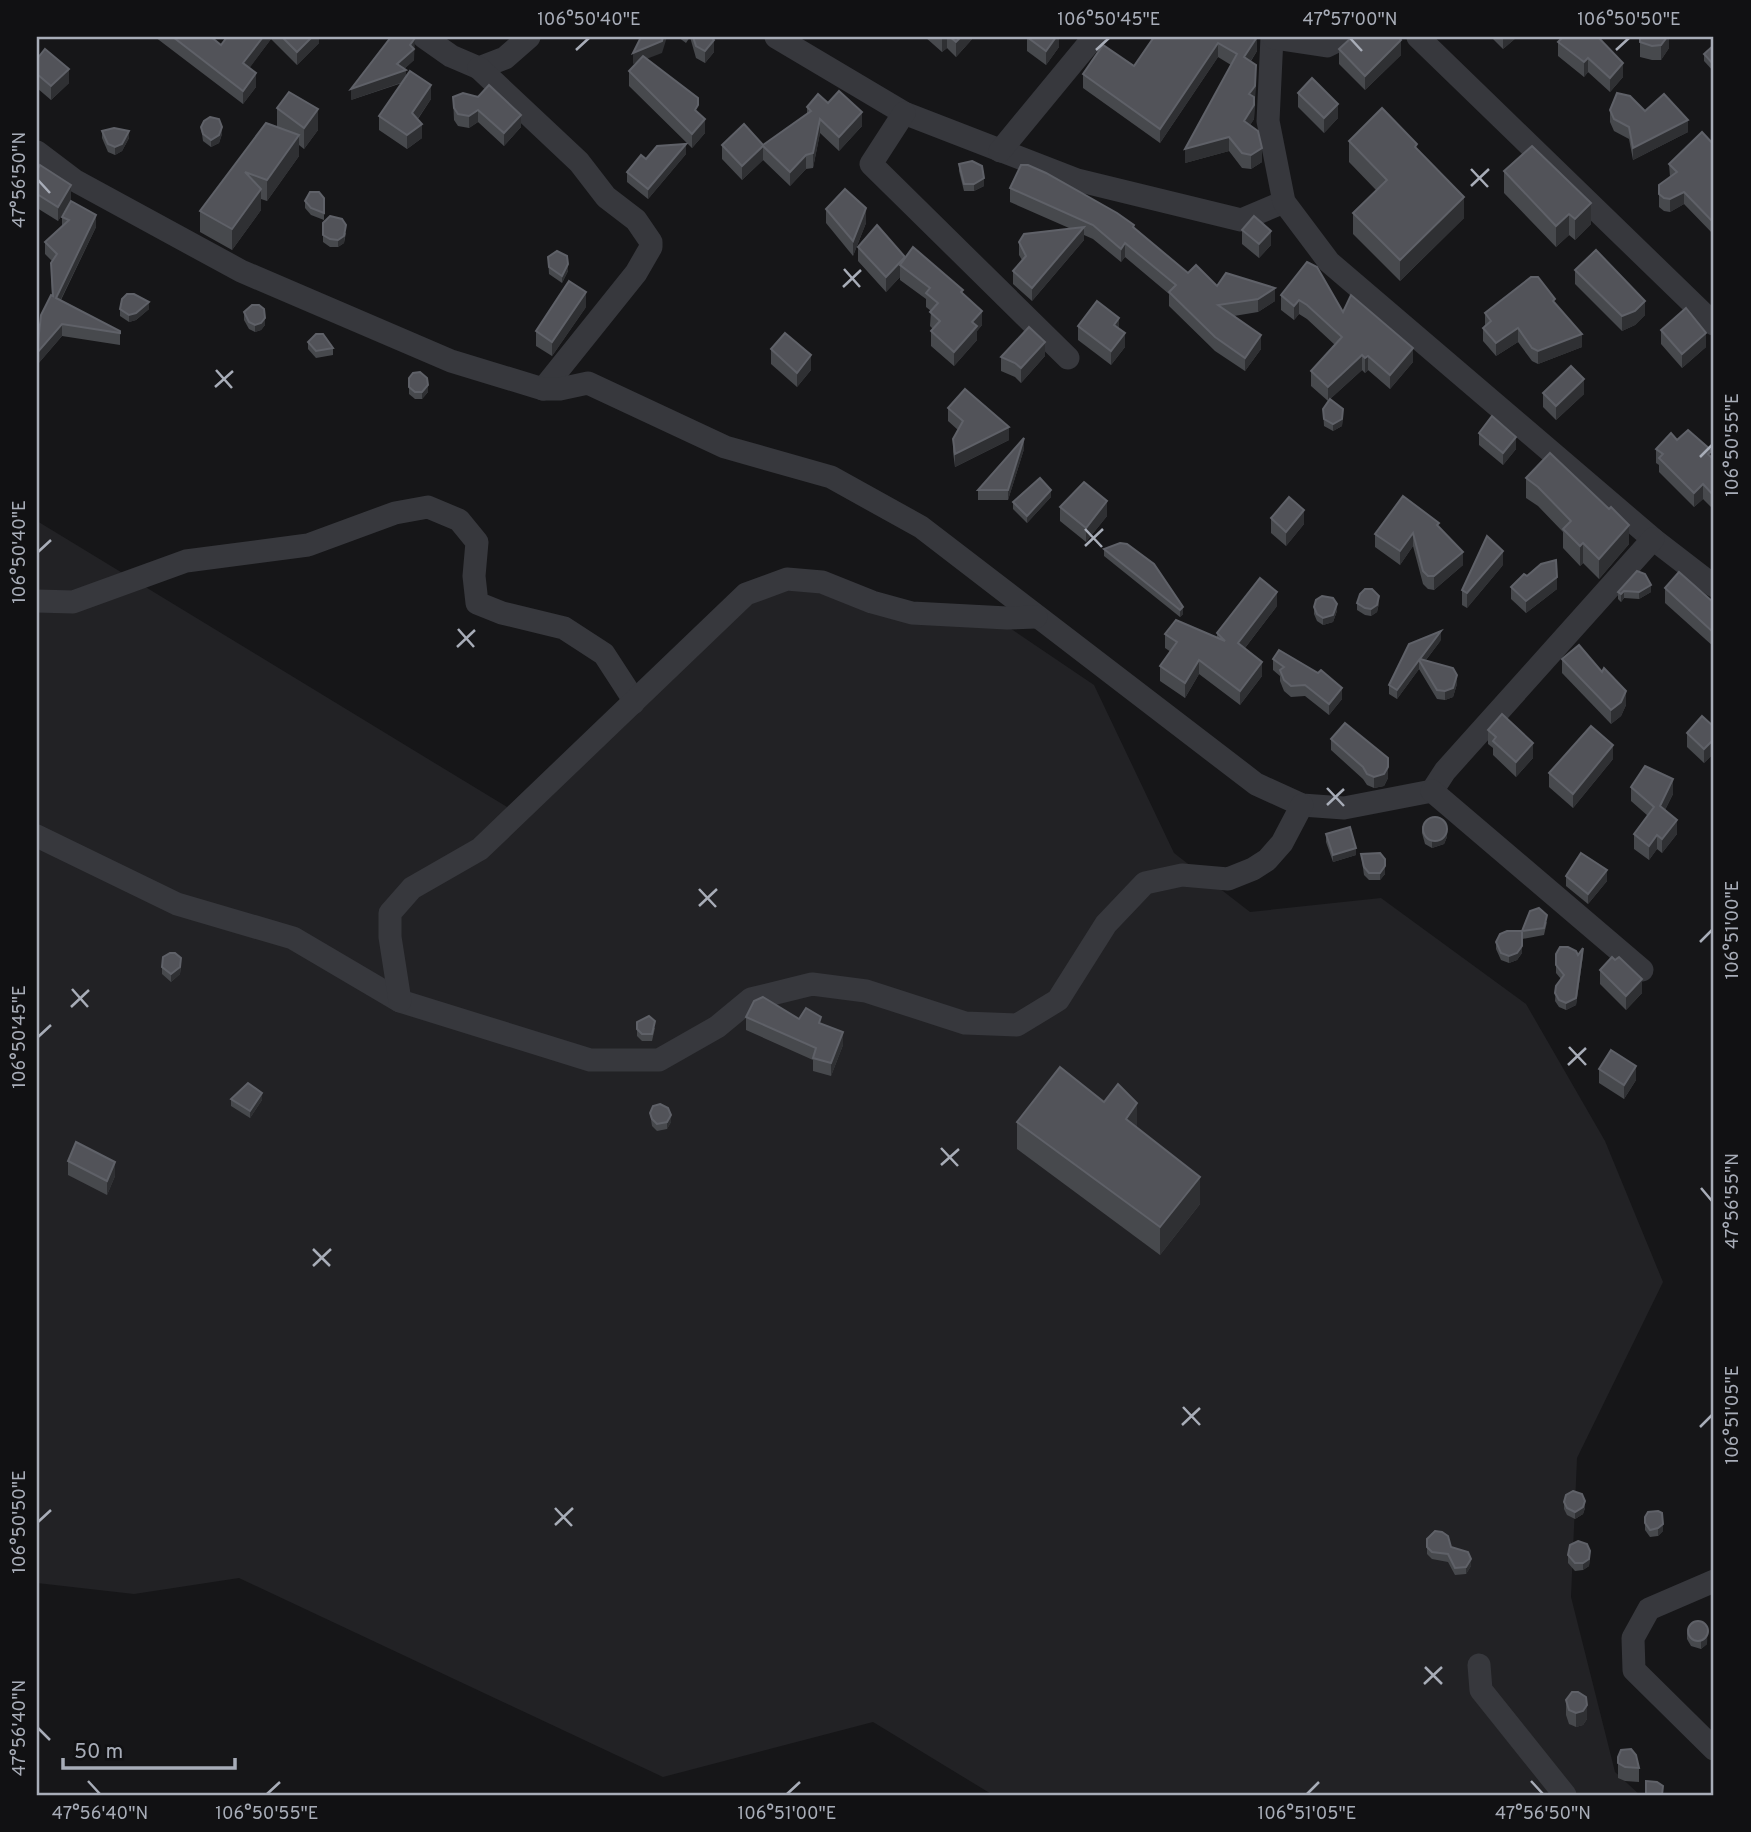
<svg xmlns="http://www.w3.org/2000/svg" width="1751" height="1832" viewBox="0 0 1751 1832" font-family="Overpass,sans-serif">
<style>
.built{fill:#222225}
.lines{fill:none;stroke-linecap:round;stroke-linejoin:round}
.minor{stroke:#37383d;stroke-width:23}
.wall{fill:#47494d}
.shaded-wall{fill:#2f3033}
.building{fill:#525359;stroke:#5f6168;stroke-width:2}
.ticks{fill:none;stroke:#a8adb8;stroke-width:2.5}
.neatline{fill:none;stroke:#a8adb8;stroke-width:2.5}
.ticks-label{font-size:18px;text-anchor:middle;fill:#a8adb8}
</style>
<rect width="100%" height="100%" fill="#161618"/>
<path class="built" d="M37 521 525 818 754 591 799 582 1001 622 1094 685 1174 853 1250 912 1381 898 1526 1004 1605 1141 1663 1282 1577 1458 1571 1597 1615 1772 1640 1795H993L873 1722 663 1777 239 1578 134 1594 37 1583Z"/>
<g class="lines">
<g class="minor">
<path d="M424 37 451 56 479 68 505 58 529 37"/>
<path d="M776 37 904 113 1077 180 1241 220 1284 202"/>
<path d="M1272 37 1268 121 1284 202 1329 262 1653 539 1714 586"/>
<path d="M1418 37 1714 324"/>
<path d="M1274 38 1327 46 1345 37"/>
<path d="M479 68 579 162 606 197 636 220 651 242V247L636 273 543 389"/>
<path d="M904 113 871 164 1068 358"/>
<path d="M1000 151 1094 37"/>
<path d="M37 152 74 180 241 271 451 361 543 389H560L588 383 725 447 831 477 921 527 1256 784 1302 805 1344 808 1432 791 1445 771 1653 539"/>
<path d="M37 601 73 602 186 561 308 545 395 513 428 507 459 520 477 542 474 576 477 603 502 613 564 628 604 654 630 694 633 703"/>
<path d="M1432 791 1642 970"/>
<path d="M37 836 177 904 293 938 400 1001 590 1060H659L717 1027 751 999 812 984 866 991 965 1023 1017 1025 1058 1000 1106 924 1145 883 1182 875 1228 879 1253 869 1267 860 1282 843 1302 805"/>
<path d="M400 1001 390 937V913L412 888 480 849 746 594 787 579 822 582 872 602 912 613 1007 618 1036 617"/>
<path d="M1714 1581 1649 1609 1633 1638 1634 1670 1714 1749"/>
<path d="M1479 1665 1481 1690 1565 1795"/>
</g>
</g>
<g class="wall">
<path d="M155 37H211L221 45 227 37H326L319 38V43L297 65 271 39 249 68 256 87 243 104Z"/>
<path d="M678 37H690L686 43Z"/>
<path d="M690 37H693L714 52 705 63 696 58Z"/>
<path d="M925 37H974L956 57 947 48 942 52Z"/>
<path d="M1027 37H1059V47L1046 65 1027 51Z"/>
<path d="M1154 37H1257V51L1251 61 1256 79 1254 119 1250 125 1262 162 1251 169 1242 168 1229 151 1185 163 1231 65 1218 57 1160 143 1083 88V74L1134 66Z"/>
<path d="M1491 37H1517L1503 49Z"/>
<path d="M1669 37V48L1661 60H1652L1640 57V42Z"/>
<path d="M1558 42 1623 77 1610 92 1588 72 1584 77 1558 56Z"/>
<path d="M1714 45V72L1704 61V54Z"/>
<path d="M415 49 414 51V60L404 69 406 77 431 99 418 119 422 138 407 149 379 130V116L402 83 351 100Z"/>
<path d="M1339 49 1401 55 1365 90 1339 64Z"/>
<path d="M662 53 646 59 698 113 705 133 692 148 629 86V71L637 63 633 64Z"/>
<path d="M37 59 69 83 51 100 37 88Z"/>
<path d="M1298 93 1338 118 1324 133 1298 107Z"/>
<path d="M453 97 521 127 504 146 478 122 469 128 458 126 454 120Z"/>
<path d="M828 103 862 126 839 151 820 133 813 168 806 169 790 186 763 160 742 180 722 159V145H763L807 114V107Z"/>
<path d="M277 108 318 130 304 149 299 145V156L267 201 261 199V210L232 250 200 232V211L277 127Z"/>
<path d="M1610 110 1645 111 1688 132 1633 160 1629 139 1614 131 1610 122Z"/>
<path d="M201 127 222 134 219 143 211 147 203 141Z"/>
<path d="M102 131 129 138 122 151 115 155 108 152 102 138Z"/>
<path d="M1349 141 1417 150 1464 218 1400 281 1353 234V213L1376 190 1349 162Z"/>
<path d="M1714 145V235L1684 204 1670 212 1664 211 1659 207V185L1670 177 1669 164Z"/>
<path d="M686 154 648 199 627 182V172L646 159Z"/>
<path d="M959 164 984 186 974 191H964L959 171Z"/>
<path d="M37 170 71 200 58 221 37 208Z"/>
<path d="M1504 171 1591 224 1575 240 1569 235 1556 247 1504 193Z"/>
<path d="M1010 188 1134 228 1188 273 1217 286 1275 301 1258 312 1234 316 1261 349 1245 371 1215 351 1169 306V294L1125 257 1121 262 1093 239 1084 235V240L1032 301 1013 284V271L1022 260 1019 255V242L1069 228 1010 202Z"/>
<path d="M324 198V220L311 215 305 208V201Z"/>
<path d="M826 209 866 223 853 256 826 223Z"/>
<path d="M62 217 96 227 61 300 120 331V345L62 336 37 365V348L52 295 51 275V263L52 261 45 254V242L62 226Z"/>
<path d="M323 223 346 233 344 243 338 247H330L323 242Z"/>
<path d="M1242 230 1271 245 1259 258 1242 244Z"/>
<path d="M858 247 905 257 963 294 982 325 977 331V340L954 366 931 346V331L933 329 930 326 931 311 926 307V299L900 280V277L886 292 858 261Z"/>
<path d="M548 257 568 271 562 283 549 274Z"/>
<path d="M1307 262 1343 312 1413 362 1390 389 1368 370 1365 373 1362 370 1330 399 1343 416 1342 426 1333 431 1324 426 1323 409 1329 400 1328 401 1311 386V371L1335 345 1307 319 1299 314 1294 320 1281 310V295Z"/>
<path d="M1575 270 1645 315 1635 325 1622 331 1575 284Z"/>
<path d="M1555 303 1582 347 1538 364 1532 361 1518 342 1496 356 1483 341V328L1485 325V313Z"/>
<path d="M586 307 552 356 536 346V331Z"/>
<path d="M120 309H149L136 320 129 322 120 316Z"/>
<path d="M244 312 265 325 261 330 255 332 249 329 244 320Z"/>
<path d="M1078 326 1119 329 1125 347 1111 365 1078 340Z"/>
<path d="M1661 330 1706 347 1682 368 1661 344Z"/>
<path d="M308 342 333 348V355L316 358 308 349Z"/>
<path d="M771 349 811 370 797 387 771 364Z"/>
<path d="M1045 356 1021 383 1015 377 1001 371V357Z"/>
<path d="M409 378 428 392 422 399H415L409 394Z"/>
<path d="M1543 393 1584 394 1556 420 1543 407Z"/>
<path d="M948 408 1009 440 955 467 953 452V439L958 430 948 421Z"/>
<path d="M1479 433 1516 449 1503 465 1479 445Z"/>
<path d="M1677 440 1712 458 1714 460V510L1703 499 1694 507 1659 472V465L1656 463V449Z"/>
<path d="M1024 449 1008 500H978V490Z"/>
<path d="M1526 478 1629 544 1599 579 1583 563 1580 566 1563 548V532L1538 506 1526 498Z"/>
<path d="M1051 497 1027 523 1013 509V502Z"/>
<path d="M1060 507 1107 516 1086 542 1060 521Z"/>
<path d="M1271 518 1304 524 1286 546 1271 533Z"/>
<path d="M1439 527 1463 565 1434 590 1428 589 1423 584 1413 546 1400 565 1375 547V534Z"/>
<path d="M1104 549 1154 564 1183 614 1180 617 1104 556Z"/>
<path d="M1503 565 1467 608 1462 605V590Z"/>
<path d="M1637 571 1651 592 1639 599 1624 598 1621 602 1618 599V592Z"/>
<path d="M1527 576 1557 589 1526 613 1511 599V587Z"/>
<path d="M1665 588 1714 603V647L1665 603Z"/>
<path d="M1357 603H1379L1377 612 1371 616 1365 615 1357 610Z"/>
<path d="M1277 606 1245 648 1262 676 1240 705 1199 674 1185 698 1160 681V666L1171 652 1165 648V634L1217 638V633Z"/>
<path d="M1314 607 1337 611 1333 622 1323 625 1317 621 1314 614Z"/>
<path d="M1441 640 1426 660 1457 684 1453 697 1445 700 1437 699 1419 669 1397 699 1389 694V685Z"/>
<path d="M1273 659 1342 699 1329 715 1305 696 1291 697 1284 691 1280 681V676L1273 670Z"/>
<path d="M1562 659 1626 705 1621 716 1611 724 1562 673Z"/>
<path d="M1714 727V753L1704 763 1687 747V733Z"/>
<path d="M1488 730 1533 758 1516 777 1493 755V748L1488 744Z"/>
<path d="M1331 739 1388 778 1384 786 1374 788 1367 785 1363 779 1331 750Z"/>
<path d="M1613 759 1573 808 1549 787V773Z"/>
<path d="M1631 787 1673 794 1665 810 1677 834 1662 853 1657 849 1649 860 1634 849V834L1648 816 1631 801Z"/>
<path d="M1422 826 1447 837 1444 844 1432 848 1425 844 1422 833Z"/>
<path d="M1326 834 1356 855 1333 862 1326 842Z"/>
<path d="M1714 844V861L1713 859V845Z"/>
<path d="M1361 854 1385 874 1380 880H1369L1364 875Z"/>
<path d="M1566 876 1607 881 1588 904 1566 886Z"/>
<path d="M1547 922 1544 935 1522 939V953L1517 960 1509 963 1501 960 1496 949V942Z"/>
<path d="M1578 955H1583L1576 1005 1566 1010 1559 1007 1555 1001 1556 986 1561 979 1556 973V961Z"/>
<path d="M181 966 180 974 171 982 162 974V967Z"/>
<path d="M1600 970 1642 993 1626 1010 1600 984Z"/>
<path d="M746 1017 799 1019 821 1024 843 1045 831 1076 813 1071V1060L746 1030Z"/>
<path d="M637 1022 655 1028 652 1041H642L637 1036Z"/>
<path d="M1599 1069 1636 1080 1624 1099 1599 1083Z"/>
<path d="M231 1099 262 1100 250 1118 231 1106Z"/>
<path d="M650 1113 671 1122 667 1129 657 1131 652 1126Z"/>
<path d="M1017 1122 1200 1204 1160 1255 1017 1149Z"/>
<path d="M68 1161 115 1176 107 1195 68 1175Z"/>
<path d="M1564 1502 1585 1508 1583 1514 1575 1519 1567 1515 1564 1509Z"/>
<path d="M1645 1517 1663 1531 1658 1536 1650 1537 1645 1530Z"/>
<path d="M1427 1539 1451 1547 1471 1566 1466 1574 1455 1575 1448 1562 1432 1559 1427 1554Z"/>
<path d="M1568 1555 1590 1558 1589 1566 1583 1570 1575 1571 1568 1563Z"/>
<path d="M1687 1632 1707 1644 1701 1649 1691 1646 1687 1639Z"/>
<path d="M1566 1700 1587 1719 1583 1725 1576 1727 1569 1724 1566 1715Z"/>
<path d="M1618 1757 1639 1768V1782L1625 1781 1618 1778Z"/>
</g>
<g class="shaded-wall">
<path d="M263 37H271V39L243 77V63Z"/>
<path d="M312 37H319V43L297 65V52Z"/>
<path d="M663 37H667L662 53 633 64V53Z"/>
<path d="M944 37H947V48L942 52V38Z"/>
<path d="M961 37H974L956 57V42Z"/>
<path d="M1056 37H1059V47L1046 65V51Z"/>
<path d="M1257 37V51L1244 71V57Z"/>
<path d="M1503 37H1517L1503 49Z"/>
<path d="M1667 37H1669V48L1661 60V45Z"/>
<path d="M415 38 414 60 401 72 406 70V81L351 100V89L397 64Z"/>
<path d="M714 40V52L705 63V51Z"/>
<path d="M1401 40V55L1365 90V76Z"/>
<path d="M1218 43V57L1160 143V129Z"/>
<path d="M1588 58V72L1584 77V62Z"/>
<path d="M1623 63V77L1610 92V78Z"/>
<path d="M1256 65 1254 119 1244 135V121L1249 94Z"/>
<path d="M69 69V83L51 100V86Z"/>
<path d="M256 73V87L243 104V91Z"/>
<path d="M431 85V99L412 127V113Z"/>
<path d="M1338 104V118L1324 133V118Z"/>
<path d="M318 109V130L304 149V128Z"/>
<path d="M478 110V122L469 128V116Z"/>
<path d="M862 112V126L839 151V137Z"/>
<path d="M521 115V127L504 146V133Z"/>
<path d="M705 119V133L692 148V134Z"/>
<path d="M820 119V133L813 168V153Z"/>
<path d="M1688 120V132L1633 160V148Z"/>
<path d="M422 124V138L407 149V135Z"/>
<path d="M222 127V134L219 143 211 147V140Z"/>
<path d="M129 131V138L122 151 115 155V147Z"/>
<path d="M299 135V156L267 201V180Z"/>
<path d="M1229 137V151L1185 163V149Z"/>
<path d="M686 144V154L648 199V189Z"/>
<path d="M763 146V160L742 180V166Z"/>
<path d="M1262 148V162L1251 169V155Z"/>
<path d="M806 155V169L790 186V172Z"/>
<path d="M984 178V186L974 191V184Z"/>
<path d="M71 185V200L58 221V207Z"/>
<path d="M261 189V210L232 250V229Z"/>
<path d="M1684 192V204L1670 212V199Z"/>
<path d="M1464 197V218L1400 281V260Z"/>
<path d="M1591 203V224L1575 240V219Z"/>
<path d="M866 208V223L853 256V241Z"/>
<path d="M1569 214V235L1556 247V226Z"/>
<path d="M96 215V227L56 309V298Z"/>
<path d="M346 225 344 243 338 247V240Z"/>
<path d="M1084 227V240L1032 301V288Z"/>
<path d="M1271 231V245L1259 258V244Z"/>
<path d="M1125 243V257L1121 262V249Z"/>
<path d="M905 257V269L900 265V277L886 292V277Z"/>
<path d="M568 264V271L562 283V276Z"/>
<path d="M1275 288V301L1258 312V299Z"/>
<path d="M586 292V307L552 356V342Z"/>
<path d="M1299 300V314L1294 320V306Z"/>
<path d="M1645 301V315L1635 325 1622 331V316Z"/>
<path d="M149 302V309L136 320 129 322V315Z"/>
<path d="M982 311V325L977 331V340L954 366V352L972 322Z"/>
<path d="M265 318V325L261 330 255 332V325Z"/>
<path d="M1119 318V332L1114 325Z"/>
<path d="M62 324V336L37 365V353Z"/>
<path d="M1518 328V342L1496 356V343Z"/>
<path d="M1125 333V347L1111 365V351Z"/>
<path d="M1706 333V347L1682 368V354Z"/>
<path d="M1582 334V347L1538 364V351Z"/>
<path d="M1261 335V349L1245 371V358Z"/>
<path d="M1045 342V356L1021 383V368Z"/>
<path d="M1413 348V362L1390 389V375Z"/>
<path d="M811 355V370L797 387V373Z"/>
<path d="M1362 355V370L1328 401V387Z"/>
<path d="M1368 356V370L1365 373V358Z"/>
<path d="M1584 379V394L1556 420V406Z"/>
<path d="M428 385V392L422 399V392Z"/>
<path d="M1343 409 1342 426 1333 431V424Z"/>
<path d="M1009 427V440L955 467V454Z"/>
<path d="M1516 437V449L1503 465V453Z"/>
<path d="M1024 438V449L1008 500V490Z"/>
<path d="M1703 484V499L1694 507V493Z"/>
<path d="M1051 490V497L1027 523V516Z"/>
<path d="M1107 501V516L1086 542V528Z"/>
<path d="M1304 510V524L1286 546V532Z"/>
<path d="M1629 525V544L1599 579V559Z"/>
<path d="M1413 533V546L1400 565V551Z"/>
<path d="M1583 543V563L1580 566V546Z"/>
<path d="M1503 551V565L1467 608V593Z"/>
<path d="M1463 552V565L1434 590V576Z"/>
<path d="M1557 577V589L1526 613V601Z"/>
<path d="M1651 585V592L1639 599V592Z"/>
<path d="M1624 591V598L1621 602V594Z"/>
<path d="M1277 592V606L1238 657V643Z"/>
<path d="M1379 596V603L1377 612 1371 616V609Z"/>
<path d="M1337 604V611L1333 622 1323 625V618Z"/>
<path d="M1183 607V614L1180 617V610Z"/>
<path d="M1441 631V640L1422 665 1420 659Z"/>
<path d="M1199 660V674L1185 698V683Z"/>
<path d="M1419 660V669L1397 699V690Z"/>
<path d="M1262 662V676L1240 705V691Z"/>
<path d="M1457 675V684L1453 697 1445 700V691Z"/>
<path d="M1342 688V699L1329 715V704Z"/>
<path d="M1626 691V705L1621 716 1611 724V710Z"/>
<path d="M1713 739V754L1704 763V749Z"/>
<path d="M1533 743V758L1516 777V762Z"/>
<path d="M1613 745V759L1573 808V794Z"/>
<path d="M1388 767V778L1384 786 1374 788V777Z"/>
<path d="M1673 779V794L1660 820V806Z"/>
<path d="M1677 820V834L1662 853V839Z"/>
<path d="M1447 830V837L1444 844 1432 848V841Z"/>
<path d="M1657 835V849L1649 860V846Z"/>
<path d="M1356 848V855L1333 862V855Z"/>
<path d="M1385 866V874L1380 880V873Z"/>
<path d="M1607 870V881L1588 904V894Z"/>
<path d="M1522 939V953L1517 960 1509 963V956Z"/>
<path d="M1583 948V955L1576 1005 1566 1010V1003Z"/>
<path d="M181 958 180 974 171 982V974Z"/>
<path d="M1642 979V993L1626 1010V996Z"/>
<path d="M843 1032V1045L831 1076V1063Z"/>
<path d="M1636 1066V1080L1624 1099V1085Z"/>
<path d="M262 1093V1100L250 1118V1111Z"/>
<path d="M1137 1103V1130L1126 1119Z"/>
<path d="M671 1115V1122L667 1129V1122Z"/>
<path d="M115 1162V1176L107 1195V1181Z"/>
<path d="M1200 1177V1204L1160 1255V1227Z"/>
<path d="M1585 1501V1508L1583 1514 1575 1519V1512Z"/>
<path d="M1663 1524V1531L1658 1536V1528Z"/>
<path d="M1590 1551 1589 1566 1583 1570V1563Z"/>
<path d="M1471 1559V1566L1466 1574V1567Z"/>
<path d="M1708 1626 1707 1644 1701 1649V1641Z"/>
<path d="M1587 1705V1719L1583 1725 1576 1727V1713Z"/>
</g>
<g class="building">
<path d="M173 37H211L221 45 227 37H263L243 63 256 73 243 91Z"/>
<path d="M282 37H312L297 52Z"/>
<path d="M391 37 415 38 410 45 414 49 397 64 406 70 351 89Z"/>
<path d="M641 37H663L662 41 633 53Z"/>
<path d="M693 37H711L714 40 705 51 696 46Z"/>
<path d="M950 37H961L956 42Z"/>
<path d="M1027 37H1056L1046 51Z"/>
<path d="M1154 37H1257L1244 57 1256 65 1255 86 1249 94 1254 97V105L1244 121 1258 131 1262 148 1251 155 1242 153 1229 137 1185 149 1237 54 1218 43 1160 129 1083 74 1103 45 1134 66Z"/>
<path d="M1352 37H1398L1401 40 1365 76 1339 49Z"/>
<path d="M1563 37H1598L1623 63 1610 78 1588 58 1584 62 1558 42Z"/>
<path d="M1640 37H1667L1661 45 1652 46 1640 42Z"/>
<path d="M1714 45V65L1704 54Z"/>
<path d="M45 49 69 69 51 86 37 74V59Z"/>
<path d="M643 56 698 98V105L695 110 705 119 692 134 629 71Z"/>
<path d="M410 71 431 85 412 113 422 124 407 135 379 116Z"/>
<path d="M1312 78 1338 104 1324 118 1298 93Z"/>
<path d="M489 85 521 115 504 133 478 110 469 116 458 114 454 108 453 97 463 93 478 97Z"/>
<path d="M839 91 862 112 839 137 820 119 813 153 806 155 790 172 763 146 742 166 722 145 744 124 763 145 811 111 807 107 818 94 828 103Z"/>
<path d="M289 92 318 109 304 128 277 108Z"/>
<path d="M1617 93 1630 96 1645 111 1664 94 1688 120 1633 148 1629 127 1614 119 1610 110Z"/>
<path d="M1382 108 1417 144 1415 147 1464 197 1400 260 1353 213 1387 180 1349 141Z"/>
<path d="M210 117 219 119 222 127 219 135 211 140 203 134 201 127 204 121Z"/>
<path d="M266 123 299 135 267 180 245 172 261 189 232 229 200 211Z"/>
<path d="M114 128 129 131 122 144 115 147 108 144 102 131Z"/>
<path d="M1702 132 1714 145V223L1684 192 1670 199 1664 198 1659 194V185L1677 172 1669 164Z"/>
<path d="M686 144 648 189 627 172 641 155 646 159 657 146Z"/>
<path d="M1532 146 1591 203 1575 219 1569 214 1556 226 1504 171Z"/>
<path d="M972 161 982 166 984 178 974 184H964L959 164Z"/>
<path d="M40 165 71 185 58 207 37 194V170Z"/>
<path d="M1021 165H1028L1046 173 1117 213 1134 225 1133 227 1188 273 1196 265 1217 286 1226 273 1275 288 1258 299 1218 305 1261 335 1245 358 1215 337 1169 292 1176 285 1125 243 1121 249 1093 225 1010 188Z"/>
<path d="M845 189 866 208 853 241 826 209Z"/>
<path d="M310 192H319L324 198V213L311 208 305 201Z"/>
<path d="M71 201 96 215 56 298 120 331V333L62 324 37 353 41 315 51 295 53 296 51 263 57 254 45 242 69 220 62 217Z"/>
<path d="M330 216 342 219 346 225 344 236 338 240 330 239 323 235V223Z"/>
<path d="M1254 216 1271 231 1259 244 1242 230Z"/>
<path d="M877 225 905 257 886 277 858 247Z"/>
<path d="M1084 227 1032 288 1013 271 1026 256 1019 242 1024 234Z"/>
<path d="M913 247 963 290 961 292 982 311 972 322 977 326 954 352 931 331 940 321 930 312 938 303 926 293 930 288 900 265Z"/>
<path d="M1596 250 1645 301 1635 311 1622 316 1575 270Z"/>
<path d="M557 251 567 256 568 264 562 276 549 267 548 257Z"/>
<path d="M1307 262 1317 267 1343 312 1351 295 1413 348 1390 375 1368 356 1365 358 1362 355 1328 387 1311 371 1342 337 1307 305 1299 300 1294 306 1281 295Z"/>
<path d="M1531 277H1538L1555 299 1553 301 1582 334 1538 351 1532 348 1518 328 1496 343 1483 328 1491 321 1485 313Z"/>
<path d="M569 281 586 292 552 342 536 331Z"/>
<path d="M127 294H134L149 302 136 313 129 315 120 309 122 299Z"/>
<path d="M1097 301 1119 318 1114 325 1125 333 1111 351 1078 326Z"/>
<path d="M252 305H259L264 309 265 318 261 323 255 325 249 322 244 312Z"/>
<path d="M1686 308 1706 333 1682 354 1661 330Z"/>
<path d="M1029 327 1045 342 1021 368 1015 363 1001 357Z"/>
<path d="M785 333 811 355 797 373 771 349Z"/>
<path d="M316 334H323L333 348 316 351 308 342Z"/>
<path d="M1571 366 1584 379 1556 406 1543 393Z"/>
<path d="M420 372 427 378 428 385 422 392H415L409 387V378L413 373Z"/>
<path d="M965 389 1009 427 955 454 953 439 963 421 948 408Z"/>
<path d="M1330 399 1343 409 1342 419 1333 424 1324 419 1323 409Z"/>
<path d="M1492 416 1516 437 1503 453 1479 433Z"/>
<path d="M1688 430 1712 451 1708 454 1714 460V496L1703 484 1694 493 1659 458 1663 454 1656 449 1671 433 1677 440Z"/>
<path d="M1024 438 1008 490H978Z"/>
<path d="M1550 453 1609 509 1611 507 1629 525 1599 559 1583 543 1580 546 1563 529 1571 521 1538 487 1526 478Z"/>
<path d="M1040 478 1051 490 1027 516 1013 502Z"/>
<path d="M1084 482 1107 501 1086 528 1060 507Z"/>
<path d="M1403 496 1439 523 1437 525 1463 552 1434 576H1428L1423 571 1413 533 1400 551 1375 534Z"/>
<path d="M1289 497 1304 510 1286 532 1271 518Z"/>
<path d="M1487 536 1503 551 1467 593 1462 590Z"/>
<path d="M1120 543 1127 544 1154 564 1183 607 1180 610 1104 549Z"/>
<path d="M1556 560 1557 577 1526 601 1511 587 1524 574 1527 576 1541 564Z"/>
<path d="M1637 571 1645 574 1651 585 1639 592 1624 591 1621 594 1618 592Z"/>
<path d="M1679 572 1714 603V633L1665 588Z"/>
<path d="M1260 578 1277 592 1238 643 1262 662 1240 691 1199 660 1185 683 1160 666 1177 642 1165 634 1176 620 1225 641 1217 633Z"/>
<path d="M1365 589H1372L1379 596 1377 605 1371 609 1365 608 1357 603 1360 594Z"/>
<path d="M1322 596 1333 598 1337 604 1333 615 1323 618 1317 614 1314 607 1316 600Z"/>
<path d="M1441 631 1420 659 1453 668 1457 675 1453 688 1445 691 1437 690 1419 660 1397 690 1389 685 1409 644Z"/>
<path d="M1579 645 1602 672 1604 668 1626 691 1621 702 1611 710 1562 659Z"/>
<path d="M1279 650 1318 673 1321 670 1342 688 1329 704 1305 685 1291 686 1284 680 1280 670 1284 667 1273 659Z"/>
<path d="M1502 714 1533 743 1516 762 1493 741 1496 737 1488 730Z"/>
<path d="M1702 716 1714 727V739L1704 749 1687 733Z"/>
<path d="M1345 723 1388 758V767L1384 774 1374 777 1367 774 1363 767 1331 739Z"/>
<path d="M1591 726 1613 745 1573 794 1549 773Z"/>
<path d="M1645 766 1673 779 1660 806 1677 820 1662 839 1657 835 1649 846 1634 834 1654 807 1631 787Z"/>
<circle cx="1435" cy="829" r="12"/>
<path d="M1350 827 1356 848 1333 855 1326 834Z"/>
<path d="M1380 853 1385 859V866L1380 873H1369L1364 867 1361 854Z"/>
<path d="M1581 853 1607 870 1588 894 1566 876Z"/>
<path d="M1539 908 1547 915 1544 928 1522 931V946L1517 953 1509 956 1501 953 1496 942 1500 934 1507 931H1522L1530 911Z"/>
<path d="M1560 947H1568L1576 951 1578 955 1583 948 1576 998 1566 1003 1559 1000 1555 993 1556 986 1564 975 1556 965V954Z"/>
<path d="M170 953H175L181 958 180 967 171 974 162 967 163 957Z"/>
<path d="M1612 957 1615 960 1619 957 1642 979 1626 996 1600 970Z"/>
<path d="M763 997 799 1019 806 1008 821 1017 819 1023 843 1032 831 1063 813 1058 816 1048 746 1017 754 1001Z"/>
<path d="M649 1016 655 1021 652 1034H642L637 1029V1022Z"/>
<path d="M1611 1050 1636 1066 1624 1085 1599 1069Z"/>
<path d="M1060 1067 1104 1102 1118 1084 1137 1103 1126 1119 1200 1177 1160 1227 1017 1122Z"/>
<path d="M248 1083 262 1093 250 1111 231 1099Z"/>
<path d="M660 1104 668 1108 671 1115 667 1122 657 1124 652 1119 650 1113 653 1106Z"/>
<path d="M76 1142 115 1162 107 1181 68 1161Z"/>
<path d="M1573 1491 1582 1494 1585 1501 1583 1507 1575 1512 1567 1508 1564 1502 1566 1495Z"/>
<path d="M1714 1509V1523L1712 1521V1510Z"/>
<path d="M1658 1511 1662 1513 1663 1524 1658 1528 1650 1530 1645 1523V1517L1648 1512Z"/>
<path d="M1435 1531 1442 1532 1448 1536 1451 1547 1468 1552 1471 1559 1466 1567 1455 1568 1448 1554 1432 1552 1427 1547V1539Z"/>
<path d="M1578 1541 1587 1544 1590 1551 1589 1559 1583 1563H1575L1568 1555 1570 1545Z"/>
<circle cx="1698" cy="1631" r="10"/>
<path d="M1572 1692H1578L1586 1697 1587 1705 1583 1711 1576 1713 1569 1710 1566 1700Z"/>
<path d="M1631 1749 1636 1755 1639 1768 1625 1767 1618 1763V1757L1621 1750Z"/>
<path d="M1646 1781 1657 1782 1663 1786 1662 1795H1646Z"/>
</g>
<path class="ticks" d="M1350 38 1362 51M576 50 589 38M1096 50 1109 38M1616 50 1629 38M1471 169 1488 187M38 180 50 193M1471 186 1489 169M844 269 860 287M843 287 861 270M216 370 232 388M215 387 233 371M1700 457 1712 445M1085 529 1102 547M1085 546 1103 529M38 552 51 540M458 629 474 647M457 647 475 630M1327 788 1344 806M1327 805 1344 789M699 889 716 907M699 906 717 889M1700 942 1712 930M72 989 88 1007M71 1007 89 990M38 1037 51 1025M1569 1047 1586 1065M1568 1065 1586 1048M941 1148 958 1166M941 1165 959 1149M1701 1188 1712 1201M313 1249 330 1266M313 1266 331 1249M1183 1407 1200 1425M1182 1425 1200 1408M1700 1427 1712 1415M555 1508 572 1526M38 1522 51 1510M555 1525 573 1508M1425 1667 1442 1684M1424 1684 1442 1667M38 1728 50 1740M88 1781 100 1794M1531 1781 1543 1794M267 1794 280 1782M787 1794 800 1782M1307 1794 1319 1782"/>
<rect width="1751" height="1832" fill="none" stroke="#111113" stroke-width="77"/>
<path d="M63 1758v10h172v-10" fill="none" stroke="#a8adb8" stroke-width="3.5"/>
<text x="74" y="1758" font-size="21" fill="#a8adb8" stroke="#111113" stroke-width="5" paint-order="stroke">50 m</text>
<rect x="38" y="38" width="1674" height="1756" class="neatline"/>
<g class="ticks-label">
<text x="589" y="25">106°50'40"E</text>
<text x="1109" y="25">106°50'45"E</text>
<text x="1350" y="25">47°57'00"N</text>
<text x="1629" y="25">106°50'50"E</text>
<text transform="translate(19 180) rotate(-90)" y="6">47°56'50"N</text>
<text transform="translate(1732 445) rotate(-90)" y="6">106°50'55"E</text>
<text transform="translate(19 552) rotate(-90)" y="6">106°50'40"E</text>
<text transform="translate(1732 930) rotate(-90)" y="6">106°51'00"E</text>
<text transform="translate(19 1037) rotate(-90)" y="6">106°50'45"E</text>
<text transform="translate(1732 1201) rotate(-90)" y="6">47°56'55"N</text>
<text transform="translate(1732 1415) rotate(-90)" y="6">106°51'05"E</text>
<text transform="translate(19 1522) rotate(-90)" y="6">106°50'50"E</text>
<text transform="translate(19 1728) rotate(-90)" y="6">47°56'40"N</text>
<text x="100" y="1819">47°56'40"N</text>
<text x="267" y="1819">106°50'55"E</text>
<text x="787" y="1819">106°51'00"E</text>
<text x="1307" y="1819">106°51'05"E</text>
<text x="1543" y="1819">47°56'50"N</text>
</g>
</svg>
